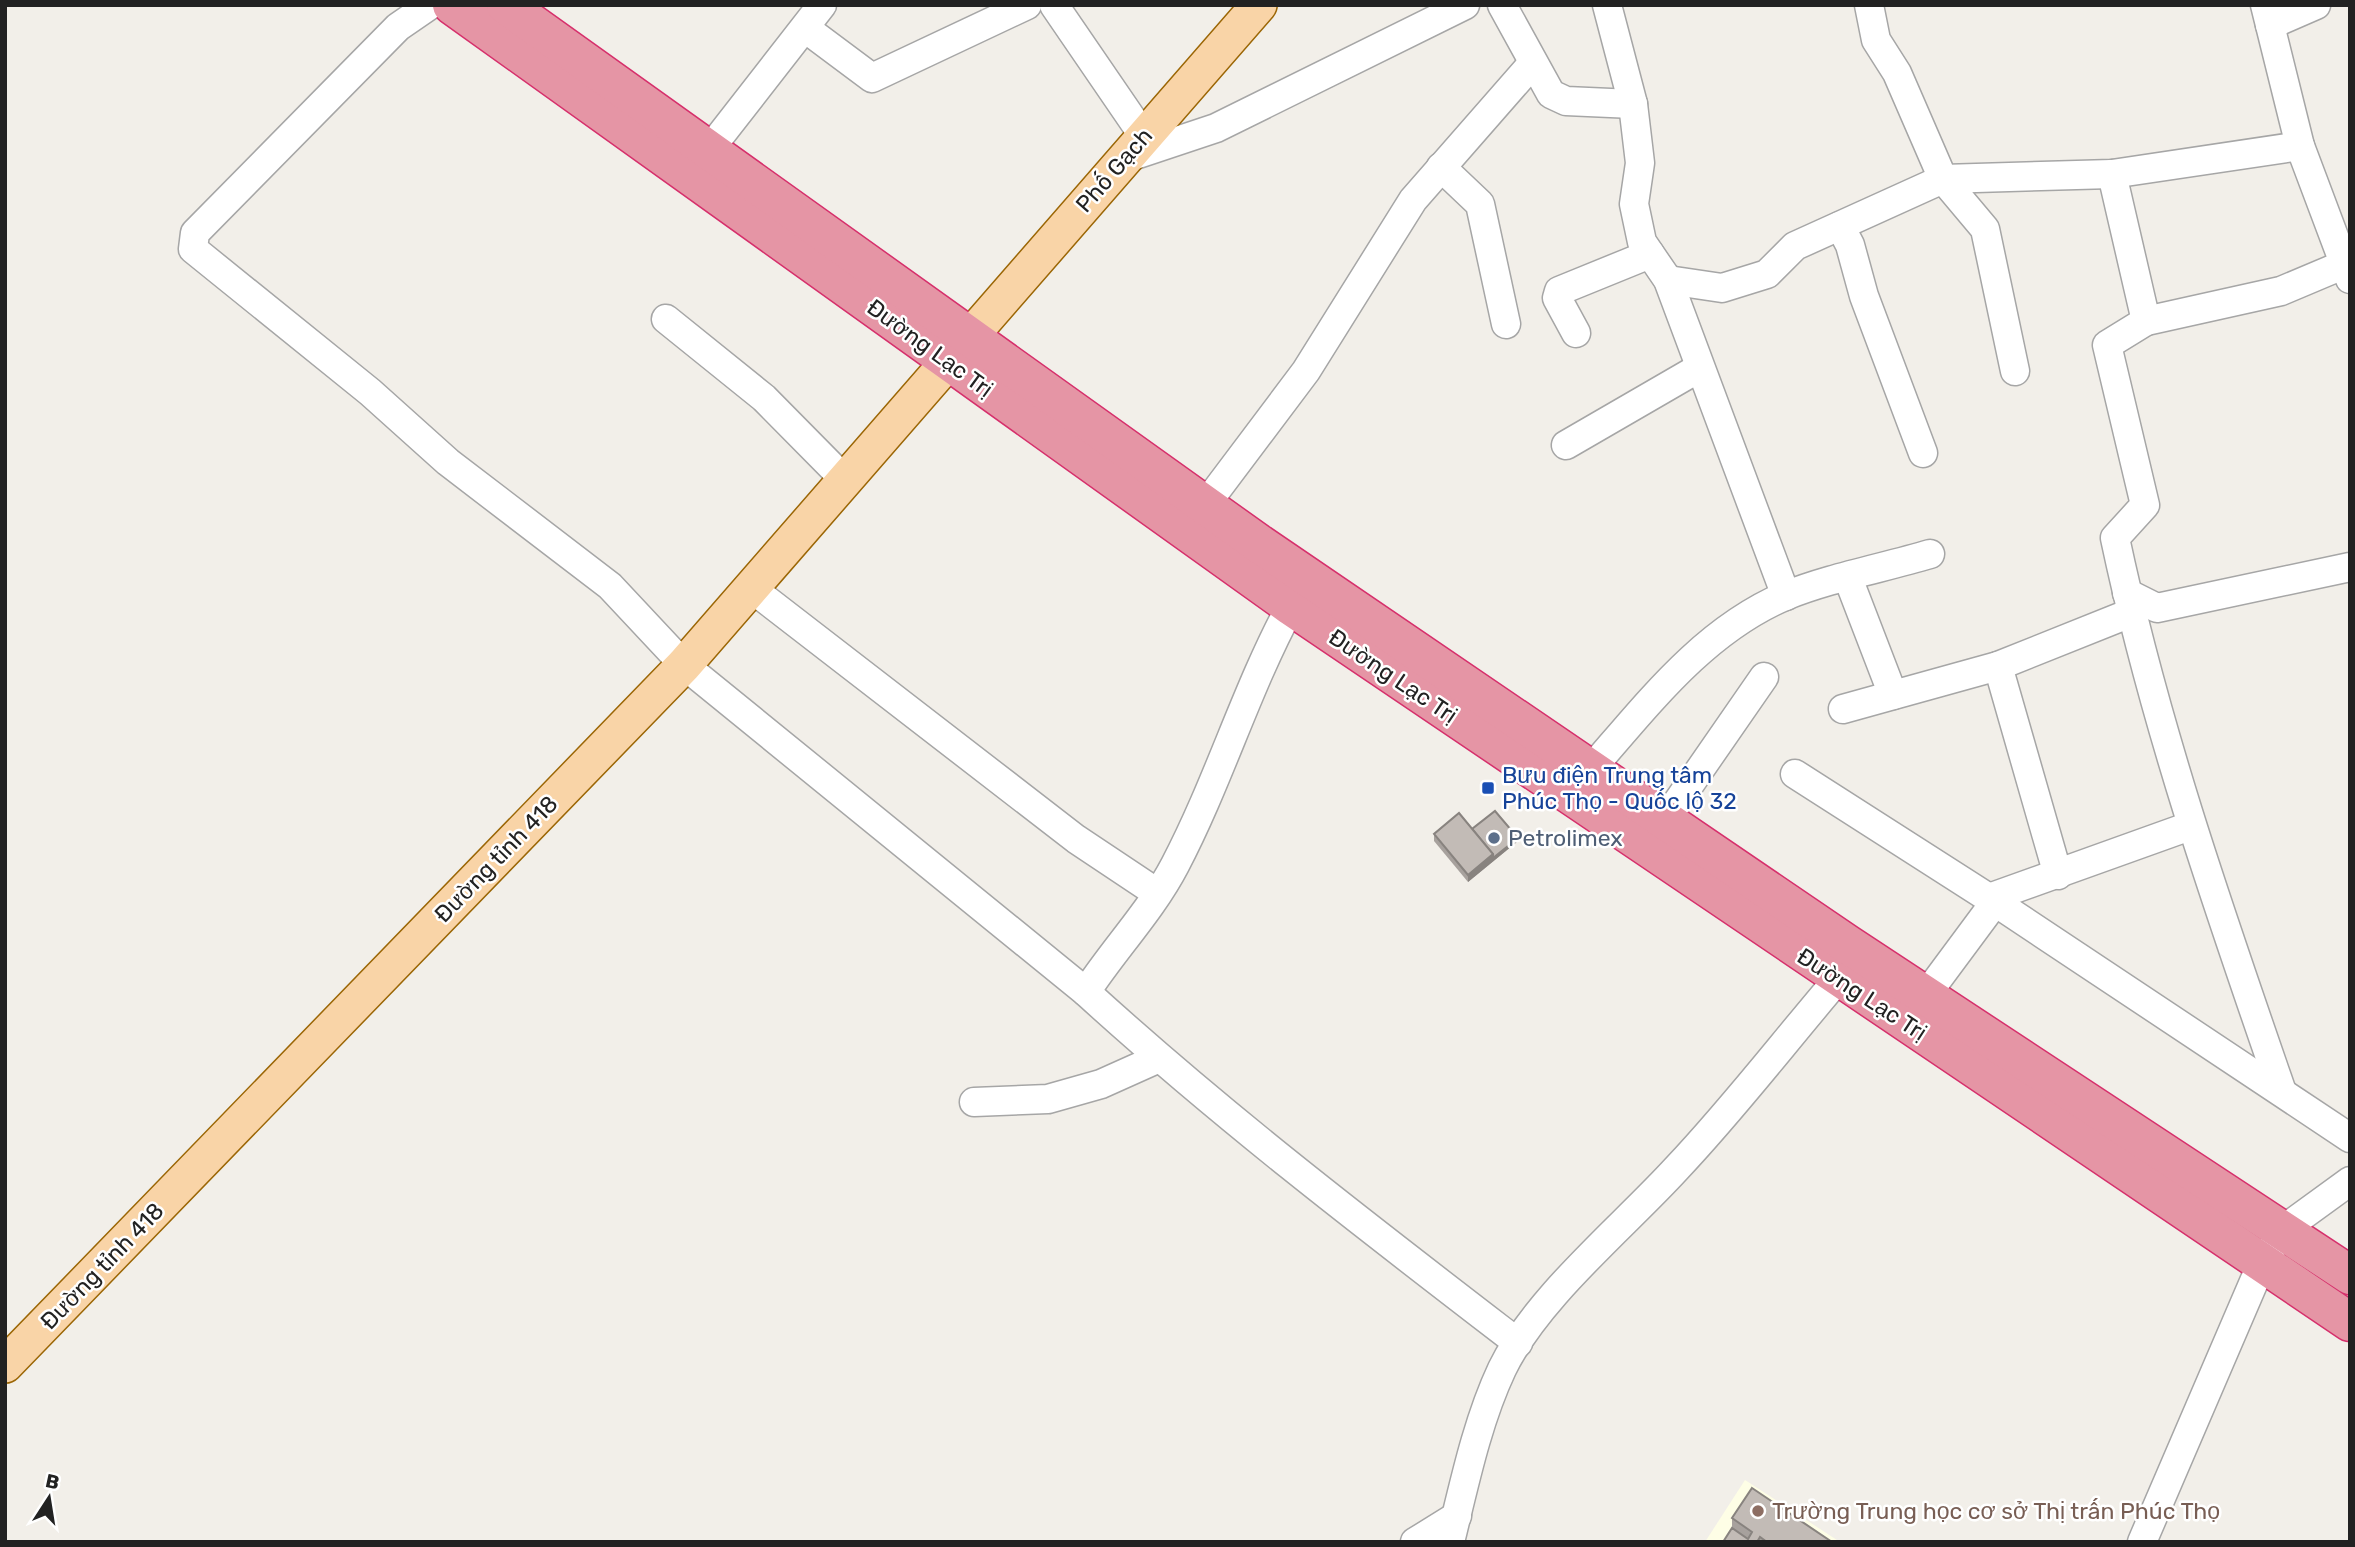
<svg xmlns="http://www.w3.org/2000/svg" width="2355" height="1547" viewBox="0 0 2355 1547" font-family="Rubik,sans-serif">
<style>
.education{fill:#fefee6}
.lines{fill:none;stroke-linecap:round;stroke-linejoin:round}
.minor-casing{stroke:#a6a6a6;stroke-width:31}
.major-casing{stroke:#9b6605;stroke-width:38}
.highway-casing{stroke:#d6306c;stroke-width:41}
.minor{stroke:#fff;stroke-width:28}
.major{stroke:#f9d4a7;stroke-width:35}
.highway{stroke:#e595a5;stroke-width:38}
.wall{fill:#a7a19d}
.shaded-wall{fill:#88837f}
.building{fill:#c2bbb6;stroke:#88837f;stroke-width:2}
.transit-dot{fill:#1a4fb4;stroke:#fff;stroke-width:2.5}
.service-dot{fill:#5c6f8a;stroke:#fff;stroke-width:2.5}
.education-dot{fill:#8d6e63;stroke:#fff;stroke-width:2.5}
.labels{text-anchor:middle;stroke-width:5;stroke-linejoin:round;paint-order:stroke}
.street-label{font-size:23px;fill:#222;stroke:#fff}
.transit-label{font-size:23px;fill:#164399;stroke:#fff;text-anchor:start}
.service-label{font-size:23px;fill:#4e5e75;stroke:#fff;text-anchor:start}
.education-label{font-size:23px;fill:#785e54;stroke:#fff;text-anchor:start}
</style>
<rect width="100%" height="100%" fill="#f2efe9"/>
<path class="education" d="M1745 1480 1840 1542H1705Z"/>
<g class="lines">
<g class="minor-casing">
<g id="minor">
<path d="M430 5 398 27 195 233 193 249 370 392 448 462 610 586 684 665 1086 992C1114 949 1151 911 1175 865 1219 781 1246 689 1291 606"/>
<path d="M1054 5 1143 135"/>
<path d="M1502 5 1551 94 1566 101 1633 104"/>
<path d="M1607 5 1633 104 1640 163 1634 204 1642 242 1668 280 1786 596"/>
<path d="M1869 5 1876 40 1897 73 1943 179 2112 174 2300 146"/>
<path d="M2265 5 2300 146 2350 279"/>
<path d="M2270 25 2316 5"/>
<path d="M805 28 872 78 1027 5"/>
<path d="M709 150 822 5"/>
<path d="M1123 159 1216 128 1465 5"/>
<path d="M1441 167 1480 204 1506 324"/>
<path d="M2112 174 2146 321 2107 345 2145 505 2115 538C2155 727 2219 910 2282 1092"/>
<path d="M1840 226 1850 245 1864 296 1923 453"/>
<path d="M1668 280 1722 288 1767 274 1795 246 1943 179 1985 229 2015 371"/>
<path d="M666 319 764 398 844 479"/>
<path d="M2146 321 2281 291 2345 264"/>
<path d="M1576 333 1557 298 1559 291 1650 254"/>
<path d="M1566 445 1699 368"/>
<path d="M1206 504 1306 371 1413 200 1532 64"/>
<path d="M1848 578 1893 695"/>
<path d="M751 588 1076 839 1157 893"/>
<path d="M2127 593 2157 608 2350 567"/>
<path d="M1843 709 1998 666"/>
<path d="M1591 769C1648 704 1703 631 1785 596 1829 578 1883 568 1930 554"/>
<path d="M1795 774 1995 902 2350 1138"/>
<path d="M1665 820 1764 677"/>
<path d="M2058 875 1998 666 2133 612"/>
<path d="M1989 898 2190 826"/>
<path d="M1086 992C1223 1117 1371 1230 1518 1343"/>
<path d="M1926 995 1995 902"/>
<path d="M974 1102 1048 1099 1101 1084 1159 1058"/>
<path d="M1415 1542 1457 1516"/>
<path d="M1450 1542C1464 1485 1477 1422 1502 1369 1537 1297 1622 1228 1676 1169 1733 1109 1784 1042 1838 979"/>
<path d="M2142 1542 2262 1263 2284 1229 2350 1181"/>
</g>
</g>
<g class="major-casing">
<path id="major" d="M5 1365 684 665 1259 5"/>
</g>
<g class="highway-casing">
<g id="highway">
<path d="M452 5 1291 606 2350 1322"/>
<path d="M506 5 1258 543 1847 944 2350 1275"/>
</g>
</g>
<use href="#minor" class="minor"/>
<use href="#major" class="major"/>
<use href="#highway" class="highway"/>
</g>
<g class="wall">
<path d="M1472 829 1518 841 1468 882 1434 841V834Z"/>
<path d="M1732 1518 1832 1542H1723L1732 1529Z"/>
</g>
<path class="shaded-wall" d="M1518 838V841L1468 882V875L1493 854Z"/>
<g class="building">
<path d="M1495 811 1518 838 1493 858V854L1472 829Z"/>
<path d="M1459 813 1493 854 1468 875 1434 834Z"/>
<path d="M1752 1488 1832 1542H1767L1760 1537 1757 1542H1723L1732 1528 1748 1539 1752 1532 1732 1518Z"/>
</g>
<rect class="transit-dot" x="1481" y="781" width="14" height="14" rx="3.5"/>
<circle class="service-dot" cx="1494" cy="838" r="7"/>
<circle class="education-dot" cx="1758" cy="1511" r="7"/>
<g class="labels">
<g class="street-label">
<text transform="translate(1114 170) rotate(-49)" y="8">Phố Gạch</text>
<text transform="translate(930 348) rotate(36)" y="8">Đường Lạc Trị</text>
<text transform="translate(1393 676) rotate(34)" y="8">Đường Lạc Trị</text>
<text transform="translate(496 859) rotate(-46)" y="8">Đường tỉnh 418</text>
<text transform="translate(1862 994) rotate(33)" y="8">Đường Lạc Trị</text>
<text transform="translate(102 1266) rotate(-46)" y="8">Đường tỉnh 418</text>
</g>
<g class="transit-label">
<text x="1502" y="783">Bưu điện Trung tâm<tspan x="1502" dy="26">Phúc Thọ - Quốc lộ 32</tspan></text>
</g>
<g class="service-label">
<text x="1508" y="846">Petrolimex</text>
</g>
<g class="education-label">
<text x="1772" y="1519">Trường Trung học cơ sở Thị trấn Phúc Thọ</text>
</g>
</g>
<rect width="2355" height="1547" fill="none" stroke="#222222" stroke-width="14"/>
<g transform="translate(49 1498) rotate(12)" stroke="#ffffff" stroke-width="5" paint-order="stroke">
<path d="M0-5L12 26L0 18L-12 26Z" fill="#222222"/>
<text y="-10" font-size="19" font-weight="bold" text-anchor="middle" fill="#222222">B</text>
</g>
</svg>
